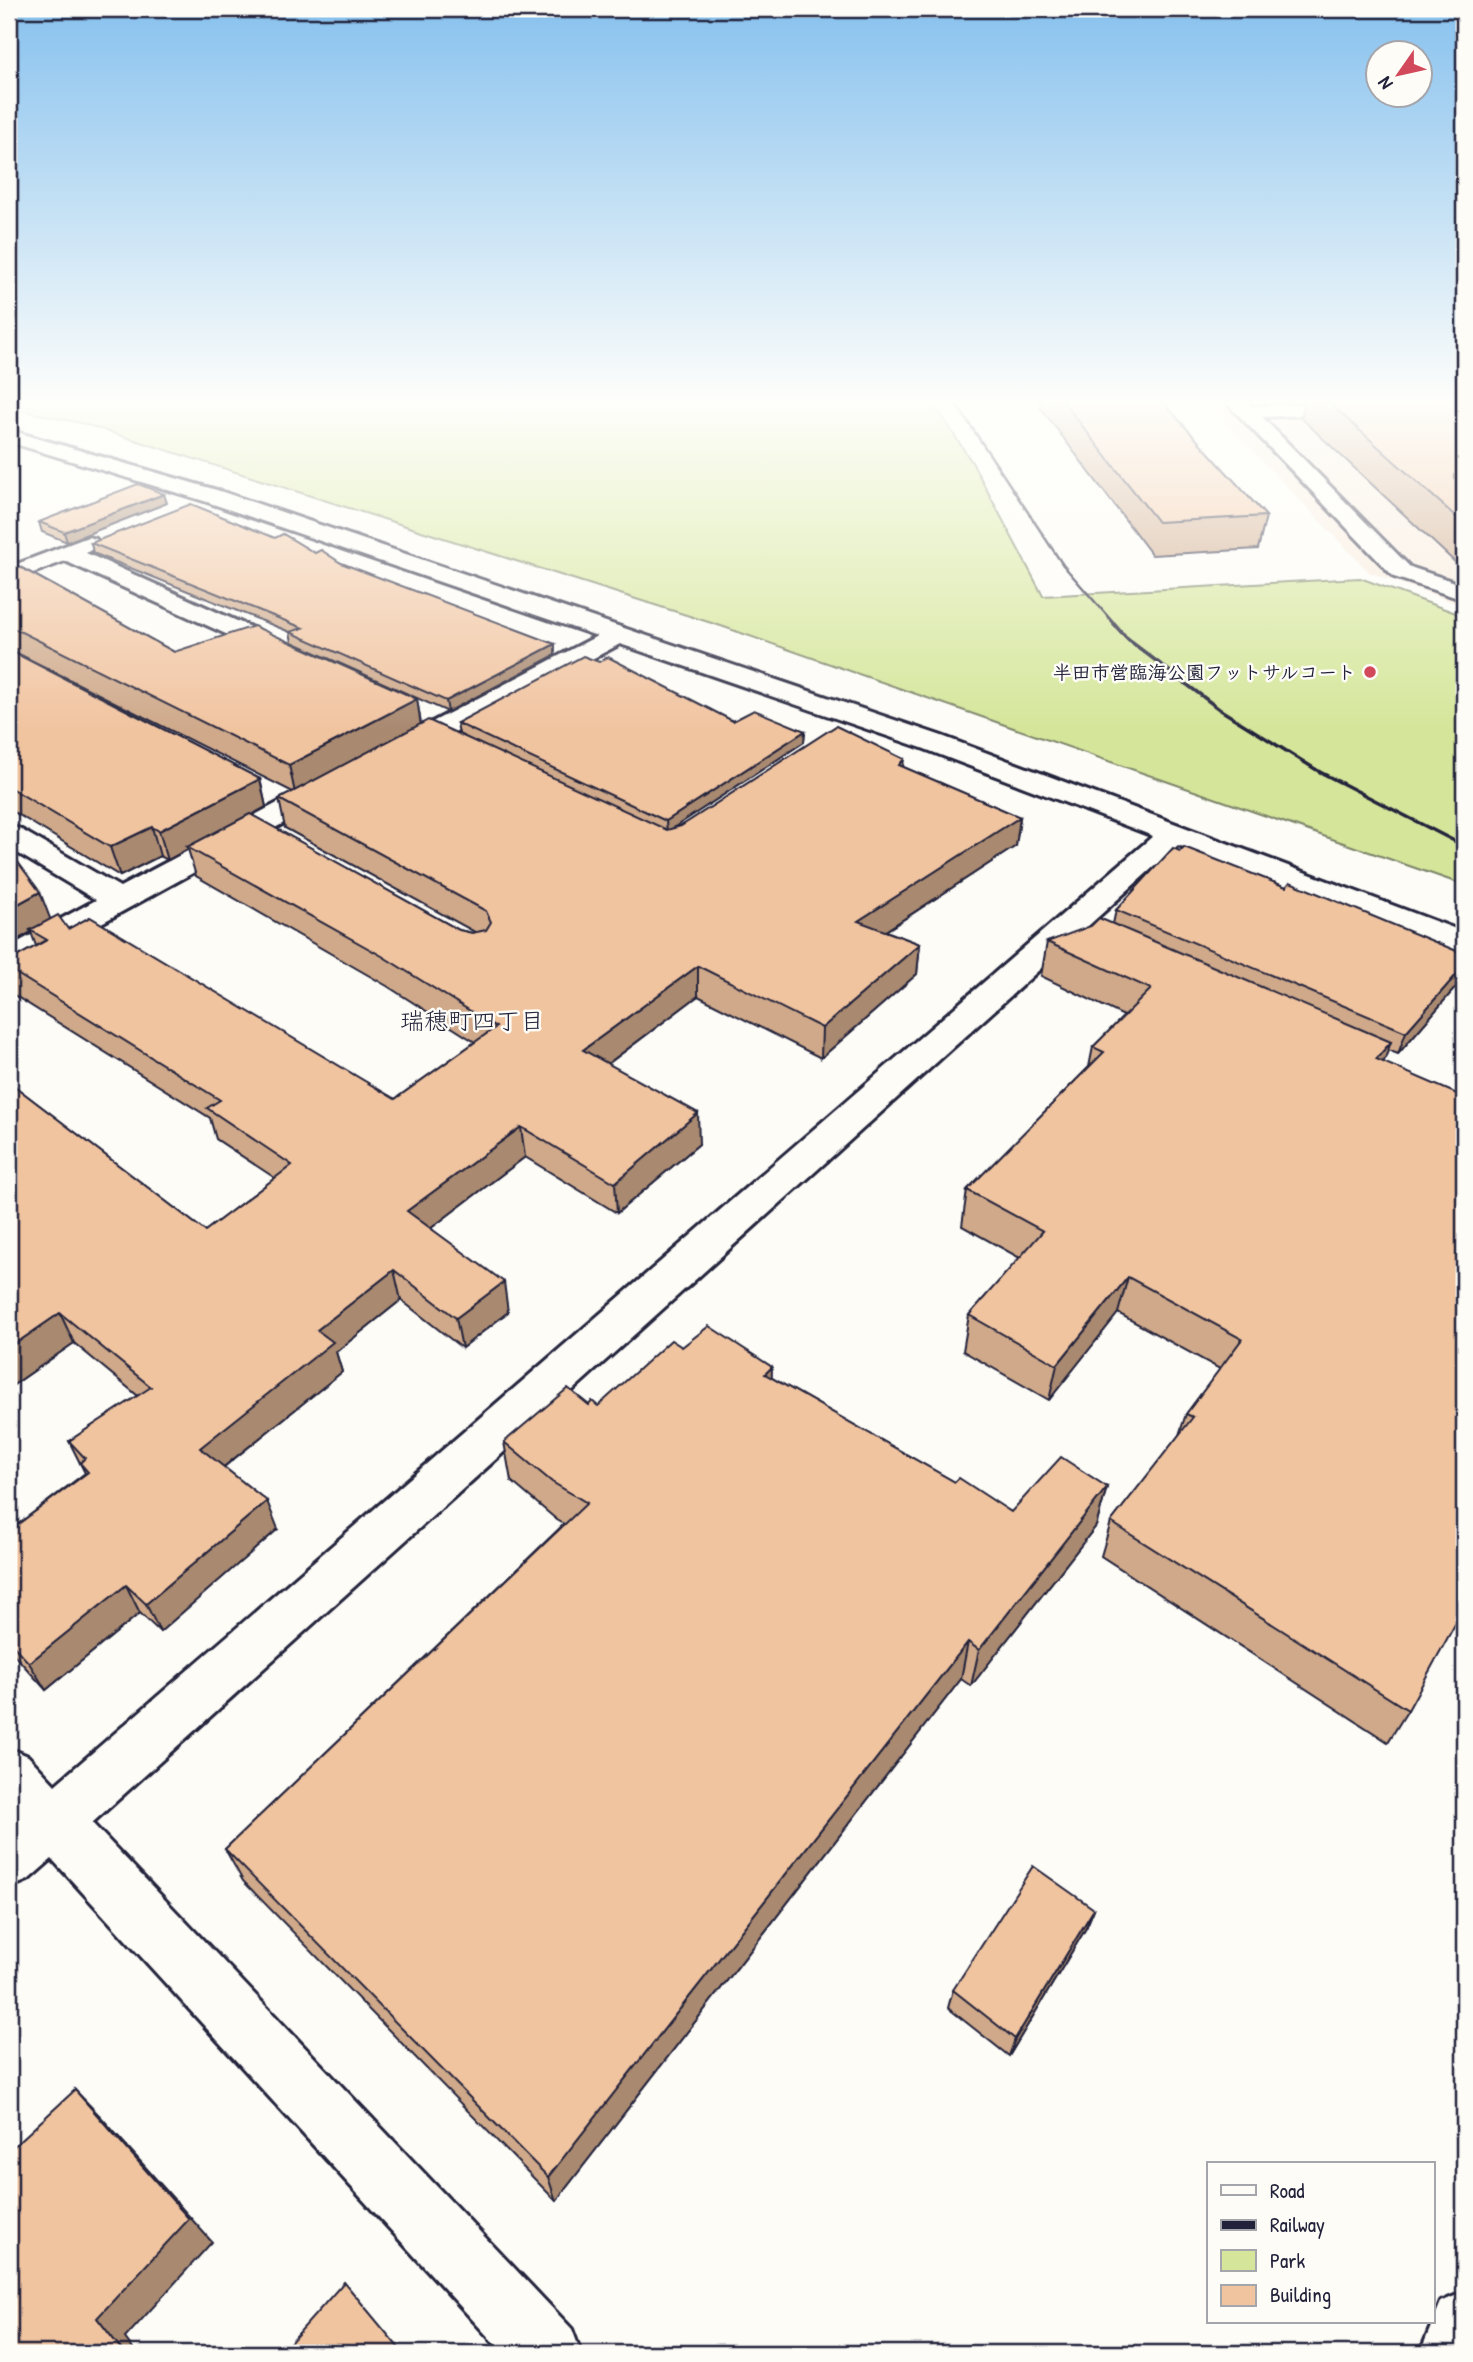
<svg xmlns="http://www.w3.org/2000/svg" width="1473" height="2362" viewBox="0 0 1473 2362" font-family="'Patrick Hand','Klee One',sans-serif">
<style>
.built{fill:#f9ebdd}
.green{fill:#d5e69a;stroke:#7c846a;stroke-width:2}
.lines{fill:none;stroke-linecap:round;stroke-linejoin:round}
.minor-casing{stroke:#22223b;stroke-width:6}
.minor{fill:#fdfcf7;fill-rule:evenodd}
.rail-far1{stroke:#22223b;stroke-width:2.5}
.rail{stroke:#22223b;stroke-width:3.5}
.wall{fill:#cfa98a;stroke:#22223b;stroke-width:2}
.shaded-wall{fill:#a98970;stroke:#22223b;stroke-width:2}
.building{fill:#f1c4a0;stroke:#22223b;stroke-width:2}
.poi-dot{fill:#d1495b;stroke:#fdfcf7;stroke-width:2.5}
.labels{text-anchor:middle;stroke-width:5;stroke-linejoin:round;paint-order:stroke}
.far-poi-label{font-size:19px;font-weight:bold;fill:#22223b;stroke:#fdfcf7;text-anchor:end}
.neighbourhood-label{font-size:24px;fill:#22223b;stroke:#fdfcf7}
</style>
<rect width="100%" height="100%" fill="#fdfcf7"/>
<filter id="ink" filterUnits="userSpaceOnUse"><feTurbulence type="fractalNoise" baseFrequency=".0143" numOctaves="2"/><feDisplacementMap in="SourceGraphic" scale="14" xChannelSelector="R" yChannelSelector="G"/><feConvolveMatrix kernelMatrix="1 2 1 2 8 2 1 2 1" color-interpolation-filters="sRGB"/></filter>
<g filter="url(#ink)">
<path class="built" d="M1203 399H1464V606L1369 572Z"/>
<path class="green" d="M9 399H931L973 464 1043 596 1360 578 1464 616V885L721 626 81 423 9 408Z"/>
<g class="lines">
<g class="minor-casing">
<g id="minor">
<path d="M1223 399H1244L1251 406 1362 403 1365 407 1362 411 1355 413 1262 417 1410 567 1464 585V600L1394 577Z"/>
<path d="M9 430 220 491 942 736 1464 932V953L1178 845 92 1823 572 2329 581 2353H503L52 1859 28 1880 9 1888V1825L15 1819 9 1812V1748L28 1756 55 1785 1153 836 922 748 620 644 406 758 396 760 386 758 382 752 386 746 597 636 204 501 9 442Z"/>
<path d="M88 537 96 539 100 544 86 553 297 648 301 653 297 658H279L65 561 9 582V567Z"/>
<path d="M327 779 337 782 341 788 337 794 21 967 9 970V947L96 900 9 848V826L20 829 120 887 317 782Z"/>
<path d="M1464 2292V2353H1420L1441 2302Z"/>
</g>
</g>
<use href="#minor" class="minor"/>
<path class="rail-far1" d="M953 399 1063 565 1116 626"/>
<path class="rail" d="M1114 624 1126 638 1219 709 1320 772 1464 846"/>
</g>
<g class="wall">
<path d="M1041 399H1160L1266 516 1258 549 1152 555 1040 407Z"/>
<path d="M1282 399H1464V565H1458L1301 418 1305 401 1284 402Z"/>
<path d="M167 503 67 542 42 532 39 522Z"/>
<path d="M275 538 341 563 555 655 448 712 292 642 290 632 93 553 91 543Z"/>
<path d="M9 561 174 652 417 699 421 724 459 734 457 723 733 721 805 731 804 742 672 828 904 759 903 767 1020 817 1016 846 886 931 920 944 917 974 821 1058 698 996 608 1064 699 1144 617 1213 525 1157 431 1228 508 1312 462 1348 401 1300 336 1352 342 1372 224 1467 278 1529 160 1632 140 1613 46 1690 9 1649V1531L85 1473 69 1441 138 1396 74 1343 9 1388V1082L205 1231 275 1178 216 1139 210 1118 14 995 9 981V961L36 946 31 932 13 942 9 940V850L50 919 395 1099 475 1042 387 986 196 876 188 849 168 860 160 856 120 876 9 809V650L260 779 266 807 251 815 459 930 472 933 475 932 285 828 279 799 293 792 9 649Z"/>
<path d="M1116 910 1463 979 1398 1054 1388 1050 1383 1063 1408 1710 1388 1742 1101 1556 1111 1522 1179 1435 1186 1414 1220 1369 1118 1313 1049 1400 963 1351 969 1315 1020 1258 962 1226 967 1190 1089 1067 1093 1047 1124 1016 1041 976 1047 942 1113 924Z"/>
<path d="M682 1347 772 1378 955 1482 1011 1512 1107 1487 1096 1526 971 1686 961 1679 556 2201 243 1881 225 1849 564 1524 557 1520 511 1481 504 1442 589 1405 598 1406Z"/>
<path d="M1094 1909 1086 1928 1009 2056 948 2008 953 1990Z"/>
</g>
<g class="shaded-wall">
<path d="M164 494 167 503 67 542 64 532Z"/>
<path d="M555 644V655L448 712 446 701Z"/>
<path d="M417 699 421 726 295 793 289 765Z"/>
<path d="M805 731 804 742 667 832 666 821Z"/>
<path d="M260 779 266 807 190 848 187 847 188 849 168 860 159 831Z"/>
<path d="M1020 817 1016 846 856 950 858 921Z"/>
<path d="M152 827 160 856 120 876 110 847Z"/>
<path d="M40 892 51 921 30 930 31 932 13 942 9 932V909Z"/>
<path d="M920 944 917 974 821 1058 822 1028Z"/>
<path d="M698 966V996L586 1080 583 1050Z"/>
<path d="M1464 966V976L1463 979 1398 1054 1406 1032Z"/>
<path d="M1391 1042 1378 1078 1376 1059Z"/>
<path d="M698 1113 699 1144 617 1213 615 1183Z"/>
<path d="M521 1127 525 1157 414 1241 407 1211Z"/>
<path d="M394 1270 401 1300 336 1352 342 1372 211 1477 200 1448 317 1330Z"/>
<path d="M1128 1277 1118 1313 1049 1400 1057 1365Z"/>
<path d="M504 1282 508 1312 462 1348 456 1318Z"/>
<path d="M60 1313 74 1343 9 1388V1348Z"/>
<path d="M772 1367 771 1407 765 1374Z"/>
<path d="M1107 1487 1096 1526 971 1686 979 1650Z"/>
<path d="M267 1501 278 1529 160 1632 146 1604Z"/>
<path d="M126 1585 140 1613 46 1690 29 1663Z"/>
<path d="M968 1642 961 1679 556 2201 548 2177Z"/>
<path d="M1094 1909 1086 1928 1009 2056 1015 2039Z"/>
<path d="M75 2090 101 2117 212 2242 125 2338 136 2353H124L97 2318Z"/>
</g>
<g class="building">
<path d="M1061 399H1160L1266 516 1158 522Z"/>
<path d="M1325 399H1464V524Z"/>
<path d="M138 484 164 494 64 532 39 522Z"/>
<path d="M191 504 275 538 283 534 315 553 321 550 341 563 555 644 446 701 290 632 303 628 91 543Z"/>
<path d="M9 561 174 652 254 626 417 699 289 765 9 626Z"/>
<path d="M9 650 260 779 159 831 152 827 110 847 9 787Z"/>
<path d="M583 656 599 662 608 657 733 721 754 710 805 731 666 821 457 723Z"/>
<path d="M428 720 667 830 681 826 836 726 904 759 899 765 1020 817 858 921 920 944 822 1028 698 966 583 1050 698 1113 615 1183 521 1127 407 1211 504 1282 456 1318 394 1270 317 1330 333 1342 200 1448 267 1501 146 1604 126 1585 29 1663 9 1641V1531L88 1472 80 1463 85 1458 69 1441 151 1387 60 1313 9 1348V1082L205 1231 292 1165 207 1108 220 1100 9 969V961L47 940 30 930 58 915 68 929 90 917 395 1099 496 1027 382 956 187 847 250 814 459 930 472 933 486 930 491 922 486 911 279 799Z"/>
<path d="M1184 847 1286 887 1290 882 1464 954V966L1406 1032 1116 910 1173 848 1180 851Z"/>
<path d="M9 850 40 892 9 909Z"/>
<path d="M1099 918 1391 1042 1376 1059 1464 1097V1608L1408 1710 1111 1522 1193 1417 1186 1414 1242 1339 1128 1277 1057 1365 969 1315 1043 1231 967 1190 1104 1052 1093 1047 1151 989 1047 942 1091 926Z"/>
<path d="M709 1326 772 1367 765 1374 955 1482 959 1478 1011 1512 1061 1457 1107 1487 979 1650 968 1642 548 2177 225 1849 587 1503 552 1482 504 1442 568 1388 589 1405 592 1401 598 1406 671 1340 682 1347Z"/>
<path d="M1033 1866 1094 1909 1015 2039 953 1990Z"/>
<path d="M75 2090 189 2219 97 2318 124 2353H9V2151Z"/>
<path d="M344 2282 403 2353H281Z"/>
</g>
</g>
<linearGradient id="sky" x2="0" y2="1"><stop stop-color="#87c1ee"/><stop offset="0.55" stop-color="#fefefb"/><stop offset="1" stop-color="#fefefb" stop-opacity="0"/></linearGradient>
<rect width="1473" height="730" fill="url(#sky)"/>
<circle class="poi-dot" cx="1370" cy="672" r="7"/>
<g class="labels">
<g class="far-poi-label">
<text x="1356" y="679">半田市営臨海公園フットサルコート</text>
</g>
<g class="neighbourhood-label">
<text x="472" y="1029">瑞穂町四丁目</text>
</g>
</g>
<rect width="1473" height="2362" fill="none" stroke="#fdfcf7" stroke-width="35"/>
<rect x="18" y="18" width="1438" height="2327" fill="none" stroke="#22223b" stroke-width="2.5" filter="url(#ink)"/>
<rect x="1207" y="2162" width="228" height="161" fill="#fdfcf7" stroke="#a5a5ac" stroke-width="2"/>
<rect x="1221" y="2185" width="35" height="10" fill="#fdfcf7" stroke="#a5a5ac" stroke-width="2"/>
<text x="1270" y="2198" font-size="21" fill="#22223b">Road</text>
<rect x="1221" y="2220" width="35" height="10" fill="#22223b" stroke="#a5a5ac" stroke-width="2"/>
<text x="1270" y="2232" font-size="21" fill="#22223b">Railway</text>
<rect x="1221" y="2250" width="35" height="21" fill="#d5e69a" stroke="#a5a5ac" stroke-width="2"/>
<text x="1270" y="2268" font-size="21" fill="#22223b">Park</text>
<rect x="1221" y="2285" width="35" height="21" fill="#f1c4a0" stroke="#a5a5ac" stroke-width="2"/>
<text x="1270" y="2302" font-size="21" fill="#22223b">Building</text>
<g transform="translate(1399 74) rotate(236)"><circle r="33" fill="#fdfcf7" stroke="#a5a5ac" stroke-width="2"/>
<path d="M0-5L12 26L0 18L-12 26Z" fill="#d1495b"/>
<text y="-10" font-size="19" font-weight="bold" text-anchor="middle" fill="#22223b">N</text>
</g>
</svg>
